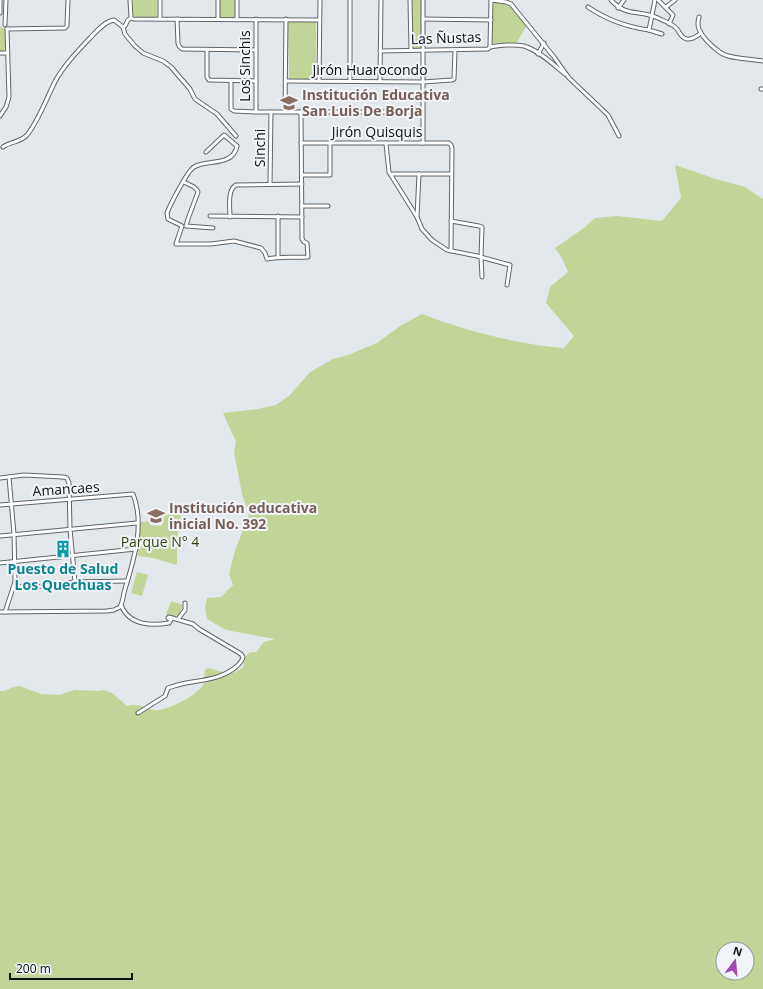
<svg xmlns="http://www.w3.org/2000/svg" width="763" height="989" viewBox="0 0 763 989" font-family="'Open Sans',sans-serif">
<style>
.green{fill:#c0d597;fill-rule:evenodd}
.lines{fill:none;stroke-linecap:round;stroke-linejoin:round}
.minor-casing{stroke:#616569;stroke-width:5}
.minor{stroke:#fff;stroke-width:3}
.labels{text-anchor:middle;stroke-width:4;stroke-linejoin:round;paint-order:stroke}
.street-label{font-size:14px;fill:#0d0f10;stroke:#f1f5fa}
.education-label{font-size:14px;font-weight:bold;fill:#785e54;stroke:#f1f5fa;text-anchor:start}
.park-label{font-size:14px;fill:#34430e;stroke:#f1f5fa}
.culture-label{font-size:14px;font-weight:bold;fill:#0d838f;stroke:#f1f5fa}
</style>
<rect width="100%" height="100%" fill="#e3e8ec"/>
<g class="green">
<path d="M133 0H157V17H135L133 15Z"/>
<rect x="220" y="0" width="16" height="17"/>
<rect x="412" y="0" width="10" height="49"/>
<path d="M492 2 510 5 527 25 516 44 492 43Z"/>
<path d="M288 22H316V79H289Z"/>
<path d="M0 26 5 30V48L4 51H0Z"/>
<path d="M675 165 716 179 745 187 763 199V989H0V691H4L14 687 19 686 41 694 59 695 75 690 98 691 104 690 112 693 127 706C137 702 144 708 154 710 165 712 198 695 203 685 206 679 202 673 207 668 222 670 229 679 243 667 245 659 245 651 256 652L264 642 275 639 226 630 207 619 205 607 207 598 221 597 233 585 229 574 235 551 249 514 242 494 237 468 234 453 236 442 223 413 258 409 276 405 290 395 310 372 333 359 348 355 377 343 400 326 422 314C467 331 515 344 564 348L574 336 546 303 550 287 568 272 562 258 555 248 584 228 595 218 617 216 662 221 681 198ZM723 949H747V973H723Z"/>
<path d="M174 512 181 514 177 540V565L153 558 138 556 140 522 150 521V525L162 526 164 516Z"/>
<path d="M137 572 148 575 142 596 131 593Z"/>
<path d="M171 601 183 605 178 619 166 615Z"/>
</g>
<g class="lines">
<g class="minor-casing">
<g id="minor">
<path d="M130 0 131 18 133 19 319 20"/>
<path d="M160 0V19"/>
<path d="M237 0V19"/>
<path d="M410 0 411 50"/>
<path d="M423 0V143"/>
<path d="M491 0 506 2 511 4 554 57 569 78 608 115 619 136"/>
<path d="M611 0C627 18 639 9 658 18 664 21 673 24 677 29 680 33 681 38 687 39 692 40 697 36 701 33"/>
<path d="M658 0 673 15 669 24"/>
<path d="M588 7C607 20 627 27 649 30L655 0"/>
<path d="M666 7 675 0"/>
<path d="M618 8 624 0"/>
<path d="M0 13V0"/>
<path d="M699 17C698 21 697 25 699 29 702 38 719 54 728 56 740 59 752 59 763 61"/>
<path d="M177 19 178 43 179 46 182 49 256 50"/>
<path d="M218 19V0"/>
<path d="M423 19 491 20"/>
<path d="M5 25 6 0"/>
<path d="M123 27 125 34 134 45 143 53 163 61 171 67 190 89 195 99 217 114 236 136"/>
<path d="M7 29 65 28 67 26 68 0"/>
<path d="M649 30 662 34"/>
<path d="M490 47C499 45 515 44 524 46 538 50 554 65 565 74"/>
<path d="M207 50V77L209 80 256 81"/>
<path d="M380 51 488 49 490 47 491 0"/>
<path d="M0 53H7"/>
<path d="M538 54 544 43"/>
<path d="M231 81V109L234 111 256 112H423"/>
<path d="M286 81 423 82 452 80 454 79 455 51"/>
<path d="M319 81 320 0"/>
<path d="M350 81V0"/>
<path d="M380 81 381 0"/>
<path d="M761 89H763"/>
<path d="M256 112V19"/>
<path d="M285 112 286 19"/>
<path d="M0 116 6 107 9 97 7 29"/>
<path d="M301 143H449L451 145 452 148 451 251"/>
<path d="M386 144 389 172 417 217 422 229 432 240 447 250 477 256 510 265 507 285"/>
<path d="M3 147C11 141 20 143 27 135 40 119 47 96 57 78 67 61 77 52 90 38 96 32 105 21 114 20L123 27 125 26 128 20 131 18"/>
<path d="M206 152 224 135 237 146C233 167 207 159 194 167 188 170 170 205 167 213L168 219 182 226 176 244H211L234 241 261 248 265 253 267 259C281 256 294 258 308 257L307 243 304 242 302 239 301 114 299 112"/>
<path d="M390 174H451"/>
<path d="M302 175H330V143"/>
<path d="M184 182 194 187 197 190 198 192 188 219 186 226 213 228"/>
<path d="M270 184 271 112"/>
<path d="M302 206H328"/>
<path d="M210 216 302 217"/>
<path d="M278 216V256"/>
<path d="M230 217C230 208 227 190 236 185L302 184"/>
<path d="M417 217 419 174"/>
<path d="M451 221 479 226 482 227 481 257 482 277"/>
<path d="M9 477 14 534 15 581 18 586 27 588 75 582 127 581"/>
<path d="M0 478 24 475 63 477 67 478 69 483 70 529 75 582"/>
<path d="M0 505 133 494C145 524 134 560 125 589 123 595 123 602 120 607L114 610 107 611 0 612"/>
<path d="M0 536 137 523"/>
<path d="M0 563 136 549"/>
<path d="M121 605C129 625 151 626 169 623L171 620 168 618 169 617 193 624 199 629 241 654 243 657C242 662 239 664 236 667 221 679 204 680 186 683 180 684 174 686 168 688L165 696 138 713"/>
<path d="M5 612 15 582"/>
<path d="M178 619 185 610V603"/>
</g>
</g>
<use href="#minor" class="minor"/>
</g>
<defs>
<g id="school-bare" transform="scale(1.38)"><path d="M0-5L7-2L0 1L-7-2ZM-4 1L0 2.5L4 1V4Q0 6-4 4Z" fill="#8d6e63" stroke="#f1f5fa" stroke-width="2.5" paint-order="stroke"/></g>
<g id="building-bare" transform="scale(1.38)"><path d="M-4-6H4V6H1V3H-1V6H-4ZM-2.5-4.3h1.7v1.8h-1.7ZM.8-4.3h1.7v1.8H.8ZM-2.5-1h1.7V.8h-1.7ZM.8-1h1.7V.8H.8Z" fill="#0f9aa8" stroke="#f1f5fa" stroke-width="2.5" paint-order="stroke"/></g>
</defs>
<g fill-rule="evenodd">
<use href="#school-bare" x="289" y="103"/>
<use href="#school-bare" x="156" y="516"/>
<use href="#building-bare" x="63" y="549"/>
</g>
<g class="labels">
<g class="street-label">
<text transform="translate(446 38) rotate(-2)" y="5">Las Ñustas</text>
<text transform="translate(245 66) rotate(-90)" y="5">Los Sinchis</text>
<text x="370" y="75">Jirón Huarocondo</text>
<text x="377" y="137">Jirón Quisquis</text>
<text transform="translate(260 148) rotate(-90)" y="5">Sinchi</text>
<text transform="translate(66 489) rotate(-4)" y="5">Amancaes</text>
</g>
<g class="education-label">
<text x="302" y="100">Institución Educativa<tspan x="302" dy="16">San Luis De Borja</tspan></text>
<text x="169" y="513">Institución educativa<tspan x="169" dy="16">inicial No. 392</tspan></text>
</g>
<g class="park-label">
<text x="160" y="547">Parque N° 4</text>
</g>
<g class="culture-label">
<text x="63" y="574">Puesto de Salud<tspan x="63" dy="16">Los Quechuas</tspan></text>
</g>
</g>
<g transform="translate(735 961) rotate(16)"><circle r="19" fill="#f1f5fa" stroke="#96999c"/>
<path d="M0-3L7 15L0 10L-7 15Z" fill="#a248b3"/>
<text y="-6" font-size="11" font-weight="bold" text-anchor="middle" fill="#0d0f10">N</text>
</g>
<path d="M10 973v6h122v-6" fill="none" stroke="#0d0f10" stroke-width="2"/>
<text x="16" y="973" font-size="12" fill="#0d0f10" stroke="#f1f5fa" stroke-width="3" paint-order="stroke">200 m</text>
</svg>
